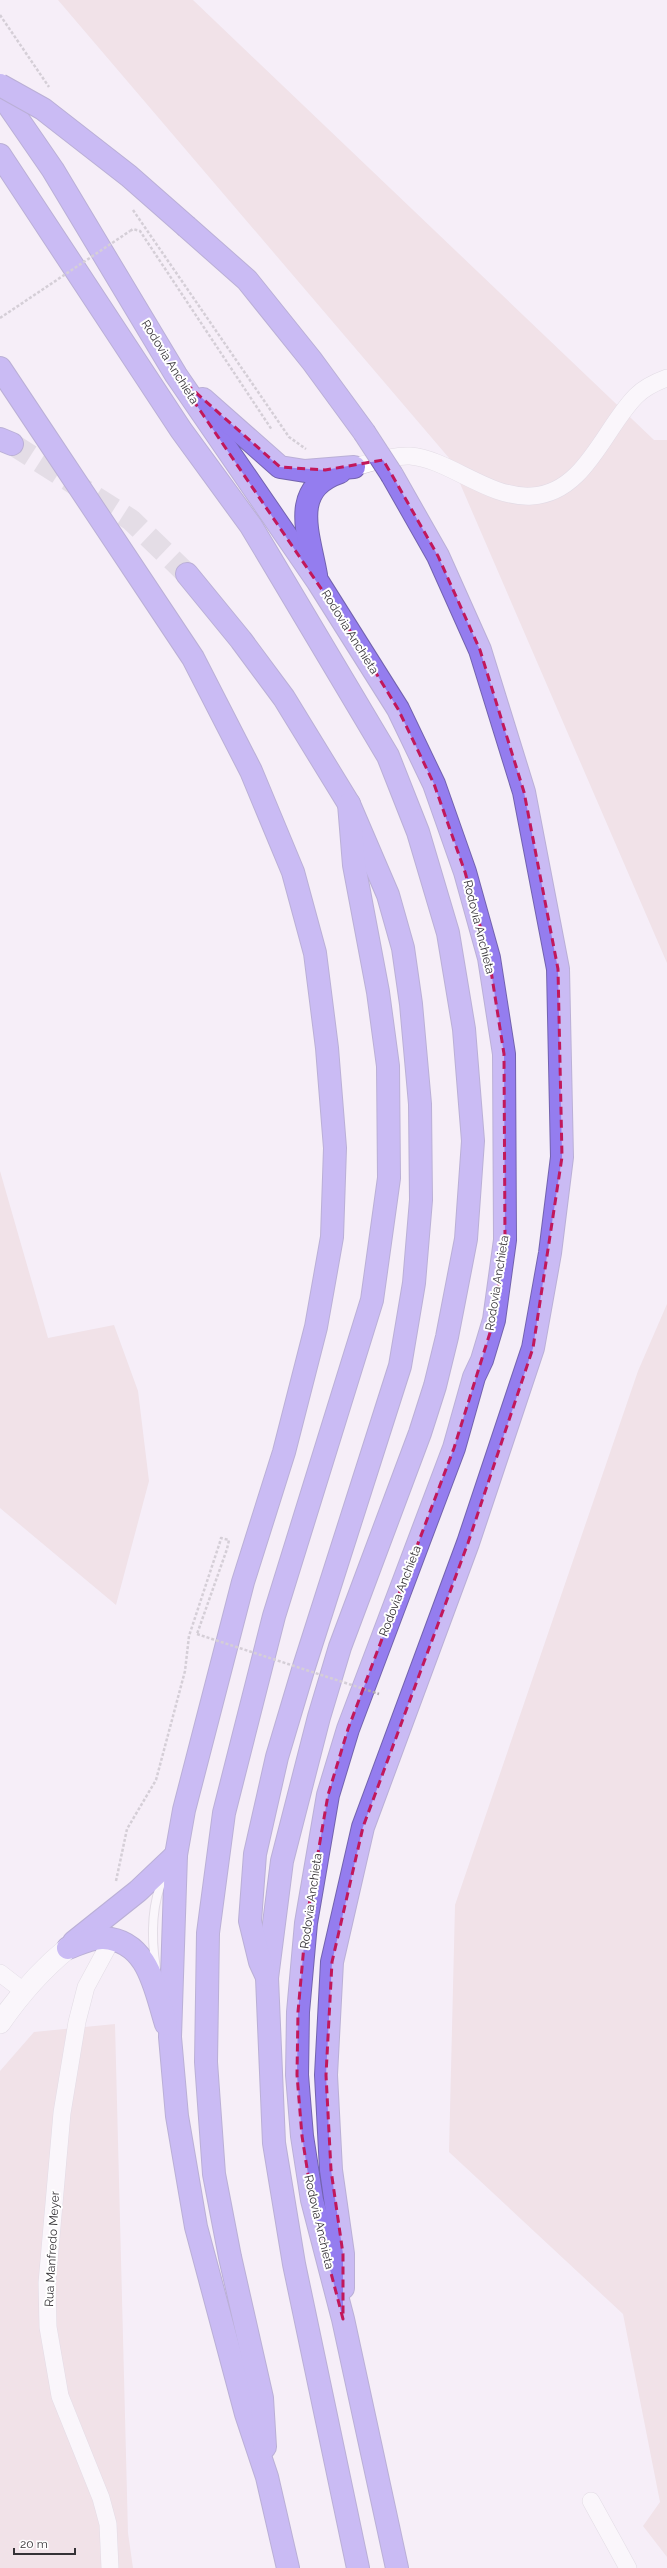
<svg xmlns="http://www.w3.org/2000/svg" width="667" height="2568" viewBox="0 0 667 2568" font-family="Raleway,sans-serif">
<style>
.green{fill:#ead2d6}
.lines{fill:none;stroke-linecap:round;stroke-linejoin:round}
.motorway-tunnel{stroke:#cfc8d1;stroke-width:22;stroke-dasharray:22 11;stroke-linecap:butt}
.service-casing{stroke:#ccc5cf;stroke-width:10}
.minor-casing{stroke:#ccc5cf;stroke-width:18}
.tertiary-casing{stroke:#ccc5cf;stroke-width:22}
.motorway-casing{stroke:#7363ae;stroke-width:24}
.path{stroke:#ada7af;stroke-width:2.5;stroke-dasharray:3 2;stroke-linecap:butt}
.service{stroke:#fff;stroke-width:8}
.minor{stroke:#fff;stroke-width:17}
.tertiary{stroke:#fff;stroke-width:21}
.motorway{stroke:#947def;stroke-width:22}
.motorway-bridge-casing{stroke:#7363ae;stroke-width:24;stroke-linecap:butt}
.path-bridge{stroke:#ada7af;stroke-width:2.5;stroke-dasharray:3 2;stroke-linecap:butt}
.motorway-bridge{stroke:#947def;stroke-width:22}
.marked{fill:none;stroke:#c2185b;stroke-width:3;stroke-dasharray:8 5;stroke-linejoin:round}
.labels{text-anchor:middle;stroke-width:4;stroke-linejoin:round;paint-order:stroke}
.street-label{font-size:12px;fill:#353236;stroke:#fff}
</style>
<rect width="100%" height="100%" fill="#f5eef8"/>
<g class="green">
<path d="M58 0H193L654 440H667V963L449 458Z"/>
<path d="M0 1171 48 1338 114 1325 138 1391 149 1481 116 1605 0 1508Z"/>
<path d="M667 1304V2557L643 2526 660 2502 623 2314 449 2152 455 1905 638 1371Z"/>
<path d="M115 2024 128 2533 133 2568H0V2071L34 2032Z"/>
</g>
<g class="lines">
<path class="motorway-tunnel" d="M12 444 131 520 187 574"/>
<g class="service-casing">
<path id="service" d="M156 1969C151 1938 151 1905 164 1876"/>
</g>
<g class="minor-casing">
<g id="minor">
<path d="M354 467C372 463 391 455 410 456 449 459 489 499 532 496 585 493 604 428 636 396 644 388 656 382 667 378"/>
<path d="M0 1973 22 1990"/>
<path d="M591 2501 628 2568"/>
<path d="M110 2568 108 2524 101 2498 60 2396 48 2327 47 2283 62 2113 77 2022 86 1987 112 1939"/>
</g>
</g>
<g class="tertiary-casing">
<path id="tertiary" d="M0 2023C20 1994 41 1970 68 1948"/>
</g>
<g class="motorway-casing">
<g id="motorway">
<path d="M0 93 53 170 176 375 318 582 398 709 434 784 465 872 489 958 504 1054 505 1240 494 1320 482 1360 474 1377 454 1448 348 1729 328 1795 306 1923 298 2012 297 2075 302 2136 312 2200 343 2319 397 2568"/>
<path d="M0 155 181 430 251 526 388 756 418 832 448 933 464 1029 473 1141 466 1239 447 1337 435 1386 420 1433 340 1647 319 1717 282 1861 267 1978 274 2143 294 2264 358 2568"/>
<path d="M187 227 247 280 312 361 364 432"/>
<path d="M0 368 193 658 251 771 293 872 315 953 327 1048 335 1148 332 1237 316 1327 284 1452 243 1582 184 1810 176 1855 170 2037 177 2116 196 2227 246 2414 267 2477 288 2568"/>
<path d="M203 399 280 467 305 471 354 467"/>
<path d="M0 439 12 444"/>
<path d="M187 574 241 640 284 698 349 804 388 895 403 948 411 1004 420 1104 421 1200 414 1283 400 1366 303 1670 277 1757 255 1854 250 1921 260 1962 266 1975"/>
<path d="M316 575C309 534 289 489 340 472"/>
<path d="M74 1942 138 1891 176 1855"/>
<path d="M68 1948C79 1944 92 1937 104 1938 149 1941 155 1990 166 2024"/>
<path d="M343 2288V2254L331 2170 326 2075 332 1962 363 1827 468 1543 533 1348 550 1253 562 1157 558 969 524 792 480 650 438 556 392 475"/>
<path d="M265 2447 262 2398 230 2257 214 2174 206 2062 208 1933 224 1813 274 1616 372 1300 389 1178 388 1066 378 992 354 865 349 804"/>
</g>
</g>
<g class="path">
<path d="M0 15 49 87"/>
<path d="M133 210 289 437 306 449"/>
<path d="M130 231 133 229 140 231 272 430"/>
<path d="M116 1881 127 1829 156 1780 185 1671 189 1636 220 1542 221 1538 229 1540 227 1549 197 1634"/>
</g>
<use href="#service" class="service"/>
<use href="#minor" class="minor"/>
<use href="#tertiary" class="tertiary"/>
<use href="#motorway" class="motorway"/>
<g class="motorway-bridge-casing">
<g id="motorway-bridge">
<path d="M0 85 43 109 129 176 187 227"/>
<path d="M364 432 392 475"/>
</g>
</g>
<g class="path-bridge">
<path d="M0 318 130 231"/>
<path d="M197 1634 379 1694"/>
</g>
<use href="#motorway-bridge" class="motorway-bridge"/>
</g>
<path d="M0 0H667V2568H0ZM176 375 280 467 325 470 383 460 392 475 438 556 480 650 524 792 558 969 562 1157 533 1348 468 1543 363 1827 332 1962 326 2075 331 2170 343 2254V2319L312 2200 302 2136 297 2075 298 2012 306 1923 328 1795 348 1729 454 1448 494 1320 505 1240 504 1054 489 958 465 872 434 784 398 709 352 634Z" fill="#f5eef8" fill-opacity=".55" fill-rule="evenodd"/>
<path class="marked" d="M176 375 280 467 325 470 383 460 392 475 438 556 480 650 524 792 558 969 562 1157 533 1348 468 1543 363 1827 332 1962 326 2075 331 2170 343 2254V2319L312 2200 302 2136 297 2075 298 2012 306 1923 328 1795 348 1729 454 1448 494 1320 505 1240 504 1054 489 958 465 872 434 784 398 709 352 634Z"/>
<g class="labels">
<g class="street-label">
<text transform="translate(170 362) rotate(58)" y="4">Rodovia Anchieta</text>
<text transform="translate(350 632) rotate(58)" y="4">Rodovia Anchieta</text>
<text transform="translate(479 927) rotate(76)" y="4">Rodovia Anchieta</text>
<text transform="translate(497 1283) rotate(-81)" y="4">Rodovia Anchieta</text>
<text transform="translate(400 1591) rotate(-69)" y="4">Rodovia Anchieta</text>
<text transform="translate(311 1901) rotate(-82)" y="4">Rodovia Anchieta</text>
<text transform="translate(319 2222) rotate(77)" y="4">Rodovia Anchieta</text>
<text transform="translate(52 2249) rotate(-87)" y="4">Rua Manfredo Meyer</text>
</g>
</g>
<path d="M14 2548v6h61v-6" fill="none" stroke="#353236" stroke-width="2"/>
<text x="20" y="2548" font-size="12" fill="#353236" stroke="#ffffff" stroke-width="3" paint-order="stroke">20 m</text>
</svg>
